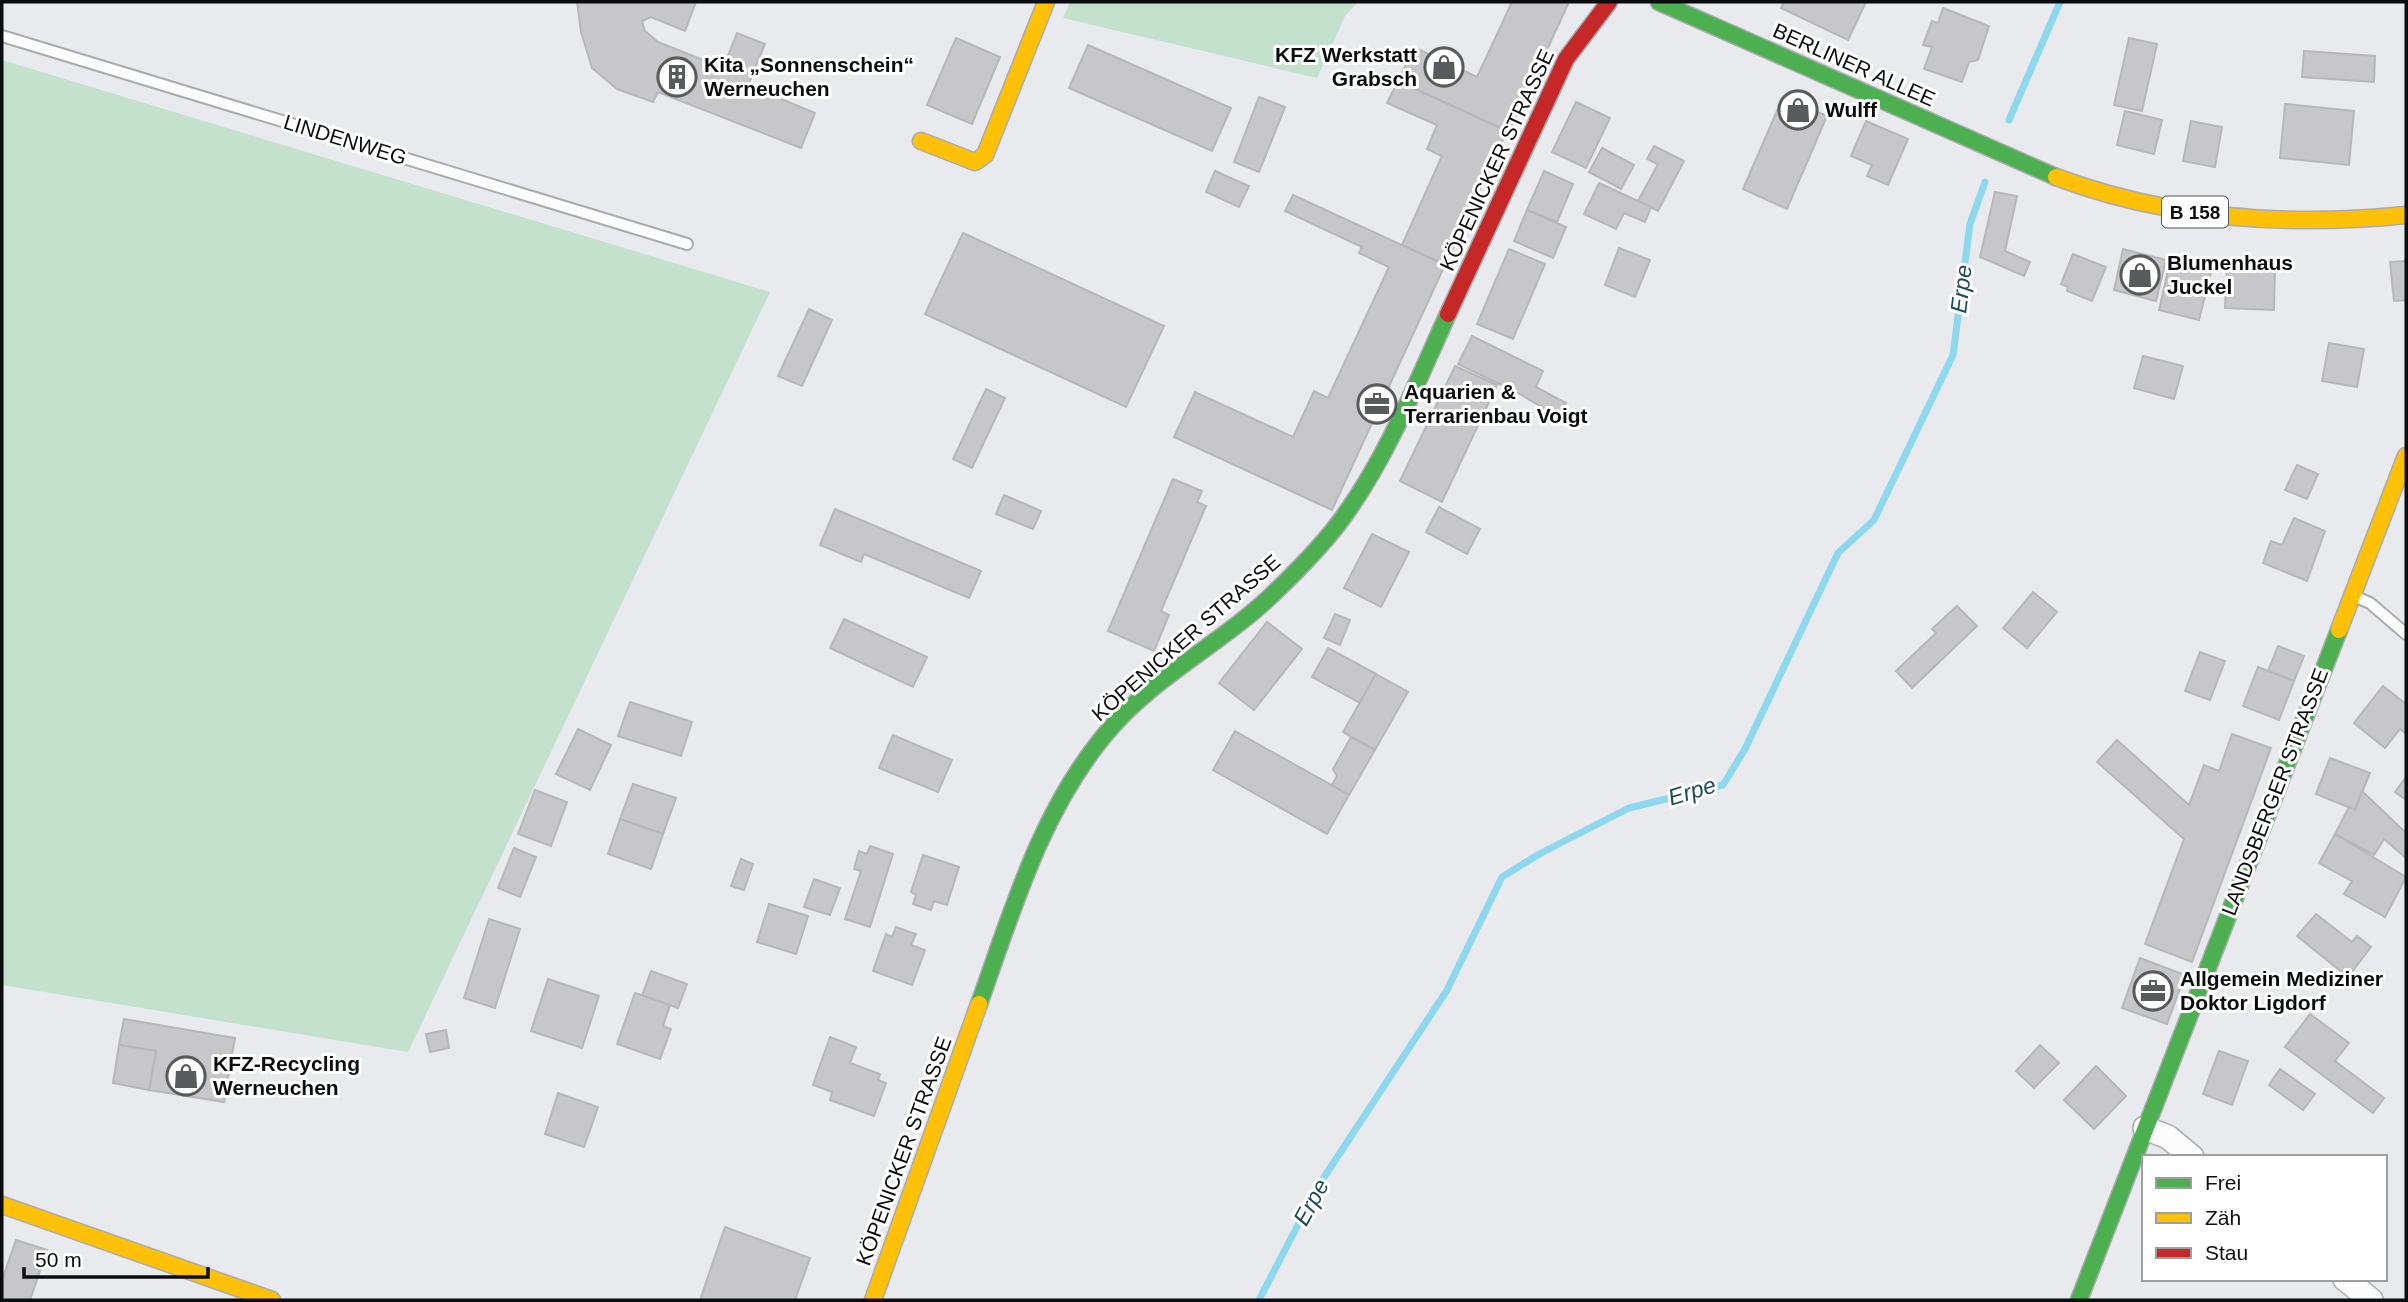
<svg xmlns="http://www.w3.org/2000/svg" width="2408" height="1302" viewBox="0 0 2408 1302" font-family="Arial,sans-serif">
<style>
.green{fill:#c3e1cc}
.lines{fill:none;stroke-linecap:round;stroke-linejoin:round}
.stream{stroke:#8ed8ef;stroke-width:7}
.building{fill:#c7c7c9;stroke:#b7b7ba;stroke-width:2}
.lane-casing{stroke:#aaabae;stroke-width:14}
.street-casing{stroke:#aaabae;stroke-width:26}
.fast-casing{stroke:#aaabae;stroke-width:19}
.slow-casing{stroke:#aaabae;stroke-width:19}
.jam-casing{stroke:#aaabae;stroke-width:19}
.lane{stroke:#fcfcfc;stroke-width:10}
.street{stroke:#fcfcfc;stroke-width:23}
.fast{stroke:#4caf50;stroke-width:16}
.slow{stroke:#ffc107;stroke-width:16}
.jam{stroke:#c62828;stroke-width:16}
.labels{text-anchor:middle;stroke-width:6;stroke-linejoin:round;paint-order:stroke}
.shield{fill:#fff;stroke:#545556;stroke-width:2}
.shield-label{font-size:19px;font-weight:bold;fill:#0b0c0e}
.poi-label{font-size:21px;font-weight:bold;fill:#0b0c0e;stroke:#fff;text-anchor:start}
.street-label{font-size:21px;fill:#0b0c0e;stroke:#fff}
.water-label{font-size:23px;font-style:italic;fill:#1d4b58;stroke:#fff}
</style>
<rect width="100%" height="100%" fill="#e8eaee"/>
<g class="green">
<path d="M1070 2H1358L1345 16 1317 78 1063 18Z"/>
<path d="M2 60 770 292 408 1052 2 985Z"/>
</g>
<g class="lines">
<g class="stream">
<path d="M2009 120 2060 2"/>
<path d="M1259 1300 1317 1188 1447 990 1502 877 1541 853 1629 808 1723 785 1745 749 1838 553 1874 520 1953 355 1970 224 1985 182"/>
</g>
</g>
<g class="building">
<path d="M577 2H696L685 31 651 17 642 21 645 31 658 42 723 68 737 33 765 44 748 85 815 113 801 148 658 92 653 102 617 89 592 68 581 32Z"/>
<path d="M1512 2H1569L1509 132 1398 81 1414 47 1477 77Z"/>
<path d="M1784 2H1866L1848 40 1781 8Z"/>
<path d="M1943 8 1989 26 1978 60 1969 62 1962 82 1924 69 1932 47 1923 45 1932 21 1938 23Z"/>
<path d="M956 38 1000 57 972 124 927 105Z"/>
<path d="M2129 38 2157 44 2142 111 2114 105Z"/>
<path d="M1088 45 1231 108 1212 151 1069 88Z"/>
<path d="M2304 51 2375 56 2374 82 2302 77Z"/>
<path d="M1398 81 1507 131 1445 265 1402 245 1442 156 1427 149 1437 125 1387 103Z"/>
<path d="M1259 97 1285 107 1259 172 1234 162Z"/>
<path d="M1783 97 1827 116 1787 209 1743 189Z"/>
<path d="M1576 102 1610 118 1586 168 1552 152Z"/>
<path d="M2285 104 2354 111 2349 165 2280 158Z"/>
<path d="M2125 111 2162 120 2154 154 2117 145Z"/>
<path d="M1866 121 1908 139 1888 185 1867 176 1872 165 1851 156Z"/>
<path d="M2191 121 2222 127 2215 167 2183 161Z"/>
<path d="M1654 146 1684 161 1658 211 1638 201 1658 164 1647 159Z"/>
<path d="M1602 148 1634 165 1621 189 1589 172Z"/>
<path d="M1215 171 1249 186 1239 207 1206 192Z"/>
<path d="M1544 171 1573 184 1557 222 1527 210Z"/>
<path d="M1599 183 1651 207 1645 222 1624 213 1616 229 1584 214Z"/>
<path d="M1995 192 2017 196 2005 251 2030 262 2024 276 1980 257Z"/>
<path d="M1293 195 1445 265 1332 510 1174 437 1195 392 1293 437 1314 391 1328 398 1389 267 1359 253 1362 247 1285 211Z"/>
<path d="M1527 210 1566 227 1553 258 1514 241Z"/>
<path d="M963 233 1164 326 1126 407 925 314Z"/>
<path d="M1619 248 1650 260 1635 297 1605 285Z"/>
<path d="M1509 249 1545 264 1513 339 1477 324Z"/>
<path d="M2123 249 2166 260 2156 301 2114 290Z"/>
<path d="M2073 254 2106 267 2092 301 2067 291 2068 287 2061 284Z"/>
<path d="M2406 261V300L2394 301 2390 262Z"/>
<path d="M2170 262 2211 272 2199 320 2159 310Z"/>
<path d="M2227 266 2275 268 2274 310 2225 308Z"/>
<path d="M809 309 832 320 802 386 778 376Z"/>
<path d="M1472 336 1543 371 1536 387 1566 403 1559 417 1518 393 1458 364Z"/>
<path d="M2329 343 2364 349 2357 387 2322 381Z"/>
<path d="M2143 356 2183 366 2174 399 2134 388Z"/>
<path d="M1455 366 1497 385 1442 502 1400 481Z"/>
<path d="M986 389 1005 398 972 468 953 459Z"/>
<path d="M2297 465 2318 474 2307 499 2285 490Z"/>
<path d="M1173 479 1202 491 1197 502 1206 506 1161 611 1169 615 1154 651 1108 631Z"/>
<path d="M1004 495 1041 511 1033 529 996 514Z"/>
<path d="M1439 507 1480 529 1467 554 1426 532Z"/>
<path d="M835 509 981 571 969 598 864 554 861 562 820 545Z"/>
<path d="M2294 518 2325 531 2307 581 2263 563 2271 541 2282 545Z"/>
<path d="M1372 534 1409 552 1381 607 1344 588Z"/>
<path d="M2033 592 2057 612 2027 648 2003 628Z"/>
<path d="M1957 606 1977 626 1912 688 1896 671 1936 633 1932 629Z"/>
<path d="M1335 614 1350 620 1340 645 1324 638Z"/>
<path d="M844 619 927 657 913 687 830 648Z"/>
<path d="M1267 622 1302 649 1254 710 1219 683Z"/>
<path d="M2278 646 2304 656 2294 681 2268 671Z"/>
<path d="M1328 648 1376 674 1360 703 1312 677Z"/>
<path d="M2200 652 2225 661 2210 700 2185 691Z"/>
<path d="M2258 667 2294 681 2279 720 2243 706Z"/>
<path d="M1376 674 1408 692 1375 750 1343 732Z"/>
<path d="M2383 686 2406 704V734L2400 729 2385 748 2354 723Z"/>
<path d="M630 702 692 722 681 756 618 736Z"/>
<path d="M578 729 611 745 590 790 556 774Z"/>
<path d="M1235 731 1349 795 1327 834 1213 770Z"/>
<path d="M2232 734 2271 748 2192 962 2145 944 2184 839 2097 762 2117 740 2189 805 2204 765 2219 771Z"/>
<path d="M893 735 952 760 938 792 879 768Z"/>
<path d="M1351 737 1375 750 1349 795 1332 785 1337 776 1333 769Z"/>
<path d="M2330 758 2370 773 2355 810 2316 794Z"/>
<path d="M2406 777V800L2395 792Z"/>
<path d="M633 784 676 798 663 834 620 819Z"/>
<path d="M535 790 567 802 551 846 518 834Z"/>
<path d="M2362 791 2406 833V858L2384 839 2374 855 2335 834 2349 807 2355 810Z"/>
<path d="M620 819 663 834 651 869 608 854Z"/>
<path d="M2335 834 2406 877 2385 917 2344 894 2352 881 2319 863Z"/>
<path d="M870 846 893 854 870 927 845 919 861 871 854 869 859 851 867 854Z"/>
<path d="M514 848 536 857 520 897 498 888Z"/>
<path d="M923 855 959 867 947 905 934 901 931 910 913 904 916 895 911 892Z"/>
<path d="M741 859 753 864 744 890 731 886Z"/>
<path d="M814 879 840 888 830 915 804 907Z"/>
<path d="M769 904 808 916 796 954 757 942Z"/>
<path d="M2316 914 2352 942 2357 936 2371 947 2348 977 2297 936Z"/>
<path d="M489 919 520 929 495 1008 464 998Z"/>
<path d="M896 927 916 934 911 945 925 950 912 985 873 971 886 934 892 937Z"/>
<path d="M2140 958 2185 975 2167 1024 2122 1008Z"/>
<path d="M651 971 687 984 678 1008 642 996Z"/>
<path d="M548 979 599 996 582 1048 531 1031Z"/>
<path d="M635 993 670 1005 663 1026 671 1029 660 1059 617 1044Z"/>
<path d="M2310 1014 2349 1043 2335 1061 2384 1098 2373 1113 2285 1047Z"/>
<path d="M124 1019 235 1038 224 1102 149 1090 156 1051 119 1045Z"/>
<path d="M446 1030 449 1048 430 1052 426 1034Z"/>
<path d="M830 1037 856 1047 850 1063 880 1074 878 1080 886 1083 874 1116 830 1100 832 1092 813 1085Z"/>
<path d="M119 1045 156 1051 149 1090 113 1083Z"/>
<path d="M2040 1045 2059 1063 2034 1088 2016 1071Z"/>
<path d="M2219 1051 2248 1061 2232 1105 2203 1094Z"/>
<path d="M2096 1066 2126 1096 2094 1129 2064 1100Z"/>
<path d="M2280 1069 2315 1094 2303 1110 2269 1085Z"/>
<path d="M558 1093 598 1107 584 1147 545 1134Z"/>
<path d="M725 1227 810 1258 795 1300H700Z"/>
<path d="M16 1240 47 1250 30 1300H2V1280Z"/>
</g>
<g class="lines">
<g class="lane-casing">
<g id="lane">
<path d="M2 36 687 244"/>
<path d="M2356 597 2370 603 2406 634"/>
</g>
</g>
<g class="street-casing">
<g id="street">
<path d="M2145 1128 2168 1137 2192 1157"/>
<path d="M2345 1279 2371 1300"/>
</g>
</g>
<g class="fast-casing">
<g id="fast">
<path d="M1659 2 2056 177"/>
<path d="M979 1004C1012 912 1040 814 1103 737 1149 679 1220 645 1273 594 1297 571 1325 543 1344 516 1388 455 1417 382 1448 314"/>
<path d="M2079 1300 2339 630"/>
</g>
</g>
<g class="slow-casing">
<g id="slow">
<path d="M921 141 975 162 985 155 1046 2"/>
<path d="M2056 177C2168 219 2288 227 2406 215"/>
<path d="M2339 630 2406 456"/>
<path d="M2 1205 272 1300"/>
<path d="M873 1300 979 1004"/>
</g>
</g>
<g class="jam-casing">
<path id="jam" d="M1448 314 1566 59 1609 2"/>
</g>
<use href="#lane" class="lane"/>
<use href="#street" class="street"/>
<use href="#fast" class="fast"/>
<use href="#slow" class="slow"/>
<use href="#jam" class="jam"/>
</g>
<defs>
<g id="shop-ring" transform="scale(2.0125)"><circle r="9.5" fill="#fff" stroke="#585a5c" stroke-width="1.5"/><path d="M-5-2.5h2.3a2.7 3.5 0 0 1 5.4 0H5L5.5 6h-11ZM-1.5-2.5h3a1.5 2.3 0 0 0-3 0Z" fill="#585a5c"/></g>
<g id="building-ring" transform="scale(2.0125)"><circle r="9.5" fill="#fff" stroke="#585a5c" stroke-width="1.5"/><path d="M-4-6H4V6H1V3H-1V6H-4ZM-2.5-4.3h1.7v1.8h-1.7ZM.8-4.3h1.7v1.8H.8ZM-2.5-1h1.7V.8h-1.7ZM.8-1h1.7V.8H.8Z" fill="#585a5c"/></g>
<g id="office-ring" transform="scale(2.0125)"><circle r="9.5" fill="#fff" stroke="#585a5c" stroke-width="1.5"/><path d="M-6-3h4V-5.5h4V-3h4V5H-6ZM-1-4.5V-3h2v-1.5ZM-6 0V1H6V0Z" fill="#585a5c"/></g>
</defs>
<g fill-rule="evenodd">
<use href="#shop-ring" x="1444" y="67"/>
<use href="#building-ring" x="677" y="77"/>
<use href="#shop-ring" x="1798" y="110"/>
<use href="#shop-ring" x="2140" y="275"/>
<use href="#office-ring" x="1377" y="404"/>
<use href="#office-ring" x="2153" y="991"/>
<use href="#shop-ring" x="186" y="1076"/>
</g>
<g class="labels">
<rect class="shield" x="2162" y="196.5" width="66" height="31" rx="5"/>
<g class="shield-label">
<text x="2195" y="219">B 158</text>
</g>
<g class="poi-label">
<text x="1417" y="62" text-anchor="end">KFZ Werkstatt<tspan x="1417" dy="24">Grabsch</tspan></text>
<text x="704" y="72">Kita „Sonnenschein“<tspan x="704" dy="24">Werneuchen</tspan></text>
<text x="1825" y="117">Wulff</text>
<text x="2167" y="270">Blumenhaus<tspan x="2167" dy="24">Juckel</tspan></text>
<text x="1404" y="399">Aquarien &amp;<tspan x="1404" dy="24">Terrarienbau Voigt</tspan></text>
<text x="2180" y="986">Allgemein Mediziner<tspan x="2180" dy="24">Doktor Ligdorf</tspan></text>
<text x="213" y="1071">KFZ-Recycling<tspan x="213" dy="24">Werneuchen</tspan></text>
</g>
<g class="street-label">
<text transform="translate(1854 65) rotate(24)" y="7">BERLINER ALLEE</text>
<text transform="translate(345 140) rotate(17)" y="7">LINDENWEG</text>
<text transform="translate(1497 160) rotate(-65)" y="7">KÖPENICKER STRASSE</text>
<text transform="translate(1186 638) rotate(-41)" y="7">KÖPENICKER STRASSE</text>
<text transform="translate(2275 792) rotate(-69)" y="7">LANDSBERGER STRASSE</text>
<text transform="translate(904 1151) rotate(-70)" y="7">KÖPENICKER STRASSE</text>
</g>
<g class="water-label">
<text transform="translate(1961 289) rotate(-83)" y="8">Erpe</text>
<text transform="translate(1692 791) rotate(-17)" y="8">Erpe</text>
<text transform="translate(1311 1202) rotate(-61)" y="8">Erpe</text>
</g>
</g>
<rect width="2408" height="1302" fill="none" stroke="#0b0c0e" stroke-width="7"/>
<rect x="2142" y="1155" width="245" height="126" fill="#ffffff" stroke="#9d9e9f" stroke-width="2"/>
<rect x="2156" y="1178" width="35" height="10" fill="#4caf50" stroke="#9d9e9f" stroke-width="2"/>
<text x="2205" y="1190" font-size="21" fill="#0b0c0e">Frei</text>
<rect x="2156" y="1213" width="35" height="10" fill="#ffc107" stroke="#9d9e9f" stroke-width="2"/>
<text x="2205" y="1225" font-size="21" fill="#0b0c0e">Zäh</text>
<rect x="2156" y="1248" width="35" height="10" fill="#c62828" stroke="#9d9e9f" stroke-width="2"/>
<text x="2205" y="1260" font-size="21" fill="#0b0c0e">Stau</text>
<path d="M24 1267v10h184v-10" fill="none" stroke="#0b0c0e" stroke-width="3.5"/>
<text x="35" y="1267" font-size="21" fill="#0b0c0e" stroke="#ffffff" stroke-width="5" paint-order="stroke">50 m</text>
</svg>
